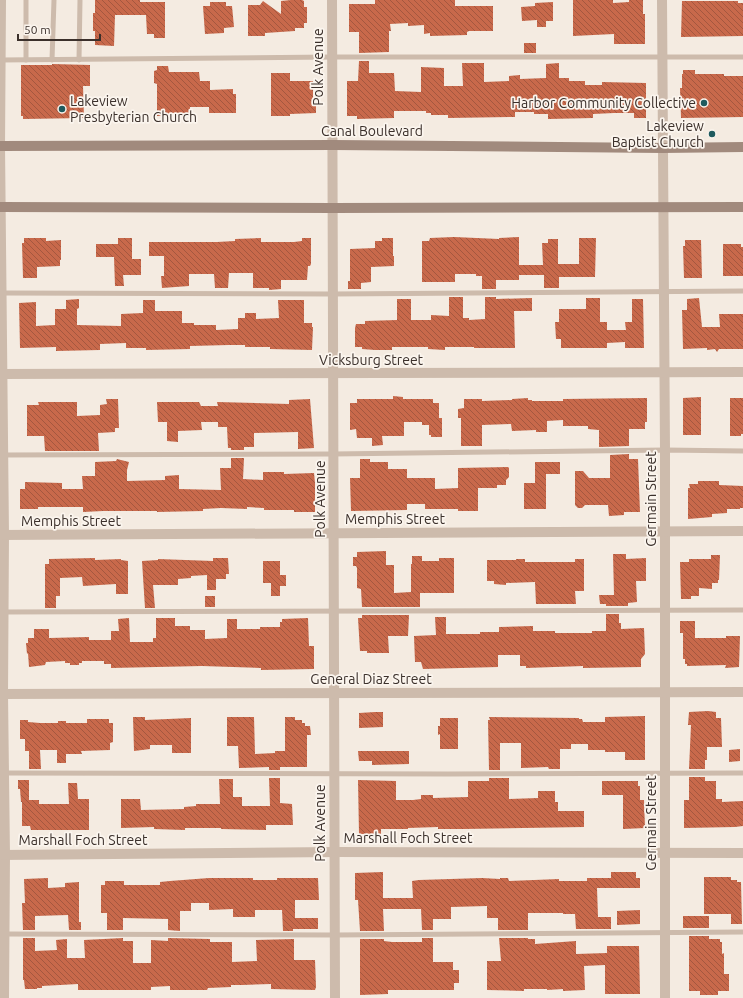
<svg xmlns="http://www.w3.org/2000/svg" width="743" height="998" viewBox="0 0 743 998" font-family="Ubuntu,sans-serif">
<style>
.building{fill:url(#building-back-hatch)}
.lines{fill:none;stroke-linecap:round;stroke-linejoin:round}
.service{stroke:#cdbbac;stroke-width:5}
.minor{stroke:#cdbbac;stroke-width:10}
.secondary{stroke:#a18a7d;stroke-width:10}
.poi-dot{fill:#1f5a5e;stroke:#fbf5ee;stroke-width:1.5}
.labels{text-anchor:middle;stroke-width:3.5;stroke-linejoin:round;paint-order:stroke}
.street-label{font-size:14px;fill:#3b302b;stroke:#fbf5ee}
.poi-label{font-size:14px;fill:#3b302b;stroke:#fbf5ee;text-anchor:end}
</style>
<defs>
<pattern id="building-back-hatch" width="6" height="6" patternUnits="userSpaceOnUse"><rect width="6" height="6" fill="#c8694b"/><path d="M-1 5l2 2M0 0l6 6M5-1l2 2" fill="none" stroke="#a4573f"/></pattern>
</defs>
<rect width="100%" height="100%" fill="#f4ebe1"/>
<g class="building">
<path d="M95 0H140V2H165V38H154V34H147L146 15H115L114 46 95 45V31H93V13H95Z"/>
<path d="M291 0H302L304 1V7H307V23H304V28H295V31L265 33V36H248V5H260L263 1 281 14V1Z"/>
<path d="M375 0H455V6H493V31H469L467 32V35L430 36V33L424 34V25L408 26V23L390 24 391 31H389V52L359 53V32H349V4H375Z"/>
<path d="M573 0H613V3L629 2V0H643V14H645V44H614V34L573 36Z"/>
<path d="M682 1H738V3H743V36L681 37Z"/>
<path d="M210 2H226V6H232L234 27 224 28V33L205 34 203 6H210Z"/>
<path d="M553 2V21H546V27H537V20L522 21 521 7 535 6V3Z"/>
<rect x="524" y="43" width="12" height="10"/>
<path d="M359 61H369V73H394L395 91 421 92V67L444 68V86H463L462 63H484V82L509 81V76L520 75V79L546 78V64L559 63V78H569V81H585V85H602V82L646 83V118H634V113H614L593 114V118L548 119V114H534V112H515V117L448 118V115H431V113H426V111H394V118L357 119V116H347V81H358Z"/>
<path d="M52 64 90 65V86H83L84 118 23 119V116H21V65H52Z"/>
<path d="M157 66H168L169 72H199L200 81H210V90L233 89V94H236V113H209V107H190V113H170L171 116H157V84L154 83V71L157 70Z"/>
<path d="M683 70H695V74H724V76H743V117L681 118 680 88H682V74H683Z"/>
<path d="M271 73H290V81H313V103H316V113L290 114V116H271Z"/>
<path d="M454 237 499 239V238L519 237V265H543L542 243H548V239H558V264H579V238H596L595 277H559V288H544V275H519V280H496V289H482V276H476V274H455V282H422V241H429L430 238Z"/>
<path d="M24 238H46V241L61 240V260H60V266L37 267V278H23L22 243H24Z"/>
<path d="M118 238H132V259H141V275H123L124 286H115L114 257H96V244H118Z"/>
<path d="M261 238V242H294L302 241V238H311V264L310 266H308L307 280H281V289L269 290V288H253V273H229L228 288H215L214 274H189V286L162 288 161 276H164V256H149V242H217L235 241V239Z"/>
<path d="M382 238H393V256H394V266L371 267V282L361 283V289H348V281H350V249L375 248V241H382Z"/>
<path d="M685 240H701L702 278H684L683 246H685Z"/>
<path d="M723 244H741V247H743V276H723Z"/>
<path d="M449 297H463V318H469V320L485 319V297H496V299L532 298V311H514L515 348H474V347H445V350L428 349V347H392V350H375L362 349V347H355V328L356 324H365V321L397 320V299H411V320H431V315L449 316Z"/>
<path d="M586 298H600V322H607V330H626L625 322H632V299H643L644 348H625V342L607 343V348H561V339H556L555 322H559V309H586Z"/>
<path d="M699 298 702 327H720L719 314H743V349H719L717 352 715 349 707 350V348L683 349 682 310H687V299Z"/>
<path d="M79 299V308L77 309V325L121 326V314L143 313V300H155V311H182V323H194V325H216V330L238 329V318H245V313H256V319L279 318 278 300H304V323H312V327H313L312 350 270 349V347H245V345H229L190 346V349L146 350V348H126V343L100 344V350L56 351V347L20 348 19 303 36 302V326L55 325V309H66V300Z"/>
<path d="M393 396 403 397V399H433V403H439V418H442V437H431V435H429V425H422V422H404V436H382L383 445 372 446V438H357L356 429 350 430V403H357V399H393Z"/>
<path d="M701 397V435H683V398Z"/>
<path d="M528 398V400H532V401H563V399L647 398V422H645V429H629V446L599 447V430L588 429V426H563V420L547 421V432H536V430L512 431 511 424 482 425V446H461V418H458V409L464 408V399H482V401L512 400V399Z"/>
<path d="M730 398H743V434H741V436H730Z"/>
<path d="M106 399H118L119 428H115V432L98 433 99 451H45L44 436H27V405H39L38 402H77V416L100 415V405L107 404Z"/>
<path d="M310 399 314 448 298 449V432L254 433V447H244V450H231V448H228L227 427H218V422H201L202 430 178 431V442L167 441V422H158L157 402H199L201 406H218L217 402 289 404V400Z"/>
<path d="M629 454V459H638L640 512H624V515L609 516 608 505H585L582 508H578L575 505V471H583L589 478H610V455Z"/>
<path d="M231 458H244L243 479 263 480V472H284V474L314 473 315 483V512H294V510H264V508L247 507V509L221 508 203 509V511L157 512V511H103L83 512V507H38V509H20V489H25V482L62 483V489H83L82 476H95V462L116 461 117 459 129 462 127 470V481L165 480V476L179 475V489L221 490 220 468H231Z"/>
<path d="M360 459H370V462H388V469H407V478H435V489L458 488V468L508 467 509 468V477L506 480V485H497V488H478V511H458V509H425V504H407V510L351 511 350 478H360Z"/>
<path d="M535 462H560V474H546V509H524V483H535Z"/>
<path d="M698 481H719V485L743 486V508H740V509H727V513L712 514V517L688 519V488H690L689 484H698Z"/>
<path d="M386 551V565H394V593L411 592V564H412V556H422V561H439V558H454V593H420V607H362L361 589 357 588V568L356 566H353V557H357V552Z"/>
<path d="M613 554H626V559L646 558V581H636L637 602 628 603V606H606V604H600L599 595H614Z"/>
<path d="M711 555H720L719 580H718V583H712V589L699 588V596H691V599H681L680 562H689V559H711Z"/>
<path d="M95 558V560L121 559V560L128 561V594H116V584L83 586 82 577 60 578V596H56V608H45V564H49V559Z"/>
<path d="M213 558H228L229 574H226V579H216V590H207V575L191 576V578L178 579V585H153L155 608H145L142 561 158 560V559L213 561Z"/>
<path d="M516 559H525V562H575V559H584V591H575L576 604H536L535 582 506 583V585L494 584V581H487V560H516Z"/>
<path d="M263 561H280V575H286V586H280V596H271V583H263Z"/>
<rect x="205" y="596" width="10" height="11"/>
<path d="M606 614H619V623H621V629L644 628 645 654 641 659V667L583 668V666L526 668V666H520V655H498V667L423 669 421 662H415L414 636 436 635 435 617H446V634H480V632H499V627L533 626V631H555V633H592V631H606Z"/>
<path d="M362 615H409L408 636H388L389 653H367V651H360L358 618H362Z"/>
<path d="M129 618 130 642H153V638H156V618H175V626H190V630H205V639L227 638V619H237V629H260V627H280V622H282V619L308 618 309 646H314V669L261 670V668L202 666 111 668V664H104V661H82V663H79V665H70V663H65V661L46 662 45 665 29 667 28 653 27 654 26 643H28V638H34V629H49V638L89 637V640H111V631H119L118 619Z"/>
<path d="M680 621H695V638H726V636H740L739 667 725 668 726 665 687 666V664H685V659H683V633H680Z"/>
<path d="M708 711 716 712V718H721L722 747H707V760H705V769H689L691 725H688L689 712Z"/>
<path d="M375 712H383V727L359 728V713Z"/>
<path d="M645 716V760H625V752H605V750H588V744H571V749H560V769H549L548 767 521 768V743H500V770H489L488 720H490L489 717 579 718V719H582L583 722H605V717Z"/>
<path d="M133 717H145V720L191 718V753H172V745H150V749L134 751Z"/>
<path d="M227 717H254L255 754 275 753V751H285V717H295V720H302V723H305V726H310L311 735H307V767H280V770H269V767L239 768 238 746H227Z"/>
<path d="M440 718H458V749H440V734L438 735V726H440Z"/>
<path d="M87 719H109V723H113V742L110 743V750L81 751 82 754H66V763H57V750H40L41 769H29V751H25V739H20V720H28V722L40 723H58V721H66V723H87Z"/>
<path d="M740 749V761L729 762V750Z"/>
<path d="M358 751H409V764L372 765V761H359Z"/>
<path d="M689 777H705V781H716V799H722V802L743 801V826L735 827 684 828V800H689Z"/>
<path d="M269 778H280V803L292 804 293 825H266V830L221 829V828H185V830L154 829V827L121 828V799H140L141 810 184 809V807L196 806V804H220L219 779H233V797H242V806H270Z"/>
<path d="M489 778H509V799L538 798V791H555V802H558V811H584V827L463 829H438V827L408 828V829H381V834H359L358 780 396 781V800H413L421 799V795H433V798L468 797V781H489Z"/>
<path d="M18 780H29V800H39V804H69L68 783H77L78 799H89V830H31L30 826H22V802H21L20 789H18Z"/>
<path d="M602 781H638V786H640V800H644L645 828 623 829V795H602Z"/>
<path d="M383 872V898H413L412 881 419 880 482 878 500 879V878H508L509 881 559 879V881H587V878H611V872H636V878H640V888H597L598 917H611V929H576L575 914H563V913H528V930H498V918H487V906L451 907V919H433V930H422L421 909H383L384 931H360L358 900H355V873Z"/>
<path d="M704 877H731V880H737V882H741L742 924H731V914H704Z"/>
<path d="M48 878V888L65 887V883L79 882V922H81V930H69L68 915 35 916V930H23L22 903H25L24 879Z"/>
<path d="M209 878H253V880H277V878H318L319 900H295V918H318V929H293V931H283L282 910H255V917H233V909L209 910V903H191V911H180V931L168 930V919L123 918V930H107V913H101V885H105V881H124V885H160V882L170 881Z"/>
<path d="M640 910V924L617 925V911Z"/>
<rect x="683" y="916" width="26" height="12"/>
<path d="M689 936H709V939H720V942H722V954L724 953V974H729V991H718V995H700V991H689Z"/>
<path d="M23 938H35V951L57 950 56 940 67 939V958H85L84 940 123 938V941H133V963H151V940L168 941V938L210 939V942H232V962L257 961 256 940 294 939V960H315L316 987 315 990 271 989V984L242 985H231V987L208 988 207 990H170V986L151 987V990H78V984L42 986V988H37V989H25L24 980H23Z"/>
<path d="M422 938H433V962H453V970H459V983H454V990H388V994L360 995V939H384V941L392 942H422Z"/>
<path d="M499 938H528V939H535V944L576 941V954L607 953V946H639L640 994H605V965L584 966 585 990 563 991V989L547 990V989H524V991L487 990V961H501Z"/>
</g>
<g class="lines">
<g class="service">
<path d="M0 60 332 57H743"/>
<path d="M26 60V0"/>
<path d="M52 60 54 0"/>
<path d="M79 60 80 0"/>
<path d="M1 293 333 294 743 291"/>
<path d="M2 455 333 454 665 450 743 451"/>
<path d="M3 612 743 610"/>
<path d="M3 773 448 774 743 773"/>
<path d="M4 934 335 935 743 932"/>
</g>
<g class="minor">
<path d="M1 0 0 146 4 535 3 694 5 855 4 998"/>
<path d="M332 0 335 998"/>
<path d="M662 0 665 450V998"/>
<path d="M0 374 743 372"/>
<path d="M0 535 743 531"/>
<path d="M0 694 743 692"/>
<path d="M0 855 335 852 743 853"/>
</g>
<g class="secondary">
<path d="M0 146 333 145 663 148 743 147"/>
<path d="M0 207 333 208 743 207"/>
</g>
</g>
<g class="poi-dot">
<circle cx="704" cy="103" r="4"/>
<circle cx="62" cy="109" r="4"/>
<circle cx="712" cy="134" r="4"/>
</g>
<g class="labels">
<g class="street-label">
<text transform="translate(318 67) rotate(-90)" y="5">Polk Avenue</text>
<text x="372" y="136">Canal Boulevard</text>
<text x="371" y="365">Vicksburg Street</text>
<text transform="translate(320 499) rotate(-90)" y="5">Polk Avenue</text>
<text transform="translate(651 499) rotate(-90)" y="5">Germain Street</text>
<text x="395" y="524">Memphis Street</text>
<text x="71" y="526">Memphis Street</text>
<text x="371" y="684">General Diaz Street</text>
<text transform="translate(320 823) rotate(-90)" y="5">Polk Avenue</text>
<text transform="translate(651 823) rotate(-90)" y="5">Germain Street</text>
<text x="408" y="843">Marshall Foch Street</text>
<text x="83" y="845">Marshall Foch Street</text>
</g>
<g class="poi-label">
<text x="70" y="106" text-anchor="start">Lakeview<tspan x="70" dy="16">Presbyterian Church</tspan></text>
<text x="696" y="108">Harbor Community Collective</text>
<text x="704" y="131">Lakeview<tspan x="704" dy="16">Baptist Church</tspan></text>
</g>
</g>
<path d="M18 34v6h82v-6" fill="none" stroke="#3b302b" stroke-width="2"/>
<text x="24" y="34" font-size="12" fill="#3b302b" stroke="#fbf5ee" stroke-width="3" paint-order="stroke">50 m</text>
</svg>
